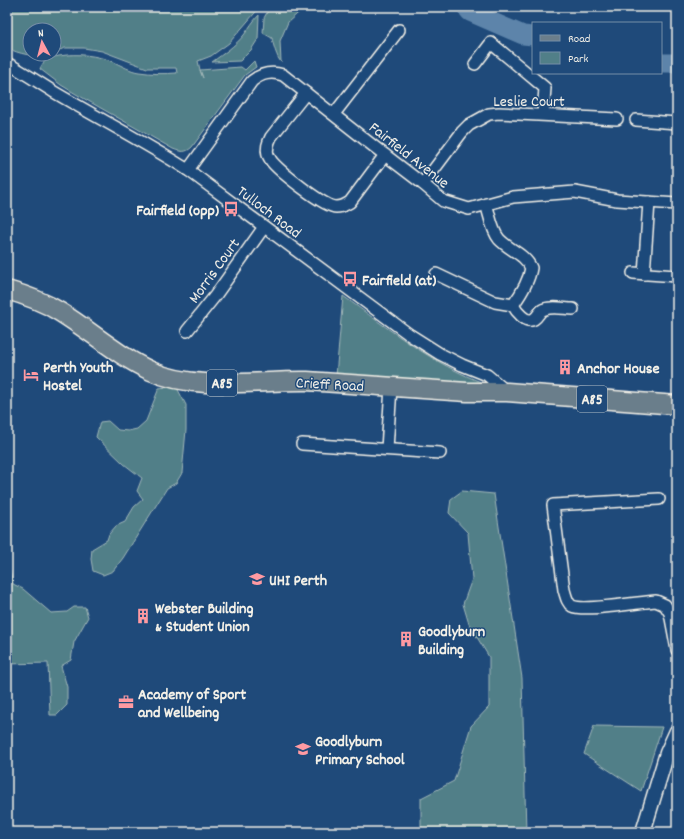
<svg xmlns="http://www.w3.org/2000/svg" width="684" height="839" viewBox="0 0 684 839" font-family="Dekko,sans-serif">
<style>
.green{fill:#517f88;stroke:#a2b8b8}
.lines{fill:none;stroke-linecap:round;stroke-linejoin:round}
.river{stroke:#5d84aa;stroke-width:19}
.minor-casing{stroke:#f4f1e8;stroke-width:14}
.tertiary-casing{stroke:#f4f1e8;stroke-width:17}
.primary-casing{stroke:#f4f1e8;stroke-width:21}
.minor{stroke:#1f4a7a;stroke-width:11}
.tertiary{stroke:#1f4a7a;stroke-width:14}
.primary{stroke:#6b7e8b;stroke-width:18}
.labels{text-anchor:middle;stroke-width:3;stroke-linejoin:round;paint-order:stroke}
.shield{fill:#1f4a7a;stroke:#b4bfc7;stroke-width:1}
.shield-label{font-size:15px;font-weight:bold;fill:#f4f1e8}
.street-label{font-size:16px;fill:#f4f1e8;stroke:#1f4a7a}
.poi-label{font-size:16px;font-weight:bold;fill:#f4f1e8;stroke:#1f4a7a;text-anchor:start}
</style>
<rect width="100%" height="100%" fill="#1f4a7a"/>
<filter id="ink" filterUnits="userSpaceOnUse"><feTurbulence type="fractalNoise" baseFrequency=".025" numOctaves="2"/><feDisplacementMap in="SourceGraphic" scale="8" xChannelSelector="R" yChannelSelector="G"/><feConvolveMatrix kernelMatrix="1 2 1 2 8 2 1 2 1" color-interpolation-filters="sRGB"/></filter>
<g filter="url(#ink)">
<g class="green">
<path d="M7 7H260L229 43 211 56 198 61 200 70 203 78 200 70 241 67 245 70 254 61 256 67 245 75 192 147C186 153 181 152 173 149L76 94 61 85 40 69C44 59 49 58 59 56 78 53 96 55 114 62 122 66 131 71 139 72 152 74 164 74 177 73L176 68H147L102 51 84 48H65L54 52V30H30V54H46C32 57 20 54 7 48Z"/>
<path d="M270 7H305L288 22 280 41 281 62C277 58 273 44 272 38L263 33 264 18Z"/>
<path d="M259 15 258 39 251 50 240 61 212 62C223 54 235 46 244 35 249 28 253 21 259 15Z"/>
<path d="M343 296C389 329 432 364 486 384L487 387 336 376Z"/>
<path d="M176 386 186 405V430L182 473 176 483 167 488 123 558 113 571 103 575 93 571 91 559 92 549 107 540 109 534 116 526 125 522 134 507 143 499 137 491 142 478 124 464 96 437 100 422 108 421 118 430 128 431 137 429 146 421 159 388Z"/>
<path d="M462 491 494 494 522 678 526 832H421V798L454 781 471 726 489 707V657L469 624 463 604 472 579 468 533 449 513 451 499Z"/>
<path d="M7 569 10 570 13 584 23 589 51 613 67 612 74 607H85L88 617 74 642 71 660 61 666 67 687V705L57 715H50L48 663 7 664Z"/>
<path d="M594 726 662 727 641 791 584 754Z"/>
</g>
<g class="lines">
<g class="river">
<path d="M466 7 470 12 523 35 533 36"/>
<path d="M661 63H677"/>
</g>
<g class="minor-casing">
<g id="minor">
<path d="M7 63C23 72 38 82 54 92 98 118 144 142 188 170L410 335 440 354 462 365 487 375 507 392"/>
<path d="M475 64 491 43 545 88 543 114"/>
<path d="M306 93 271 137C268 143 266 148 268 155 269 157 271 161 273 163 281 172 324 207 336 207 342 207 345 205 350 202L385 155"/>
<path d="M334 114 399 30"/>
<path d="M636 120 677 123"/>
<path d="M188 170 252 81C262 73 271 71 283 75L372 145 423 184 443 201 469 209 513 197 575 192 617 200 677 204"/>
<path d="M423 184 462 132 469 125 489 114 499 113 617 119"/>
<path d="M486 204C490 215 491 229 499 239 509 250 525 254 531 268 529 281 521 294 513 305"/>
<path d="M633 273 677 276"/>
<path d="M436 274 495 302 513 305C516 311 526 324 534 319 539 316 539 310 545 309 553 306 565 309 573 309"/>
<path d="M644 274 649 202"/>
<path d="M187 331 215 296 264 227"/>
<path d="M302 444 440 453"/>
<path d="M387 449 391 387"/>
<path d="M659 499 553 505 564 590C566 596 567 603 572 606 584 612 640 602 656 601L665 605 670 613 677 650"/>
</g>
</g>
<g class="tertiary-casing">
<path id="tertiary" d="M643 832 667 753 677 731"/>
</g>
<g class="primary-casing">
<path id="primary" d="M7 290C25 295 44 302 60 312 91 331 118 356 151 371 197 392 258 380 307 381L467 392H507L677 405"/>
</g>
<use href="#minor" class="minor"/>
<use href="#tertiary" class="tertiary"/>
<use href="#primary" class="primary"/>
</g>
</g>
<defs>
<g id="bus-bare" transform="scale(1.2)"><path d="M-5-6H5V4H4V6H2V4H-2V6H-4V4H-5ZM-3.5-4V0h7V-4ZM-3.5 1.2v1.5H-2V1.2ZM2 1.2v1.5H3.5V1.2Z" fill="#ff9aa2" stroke="#1f4a7a" stroke-width="2.5" paint-order="stroke"/></g>
<g id="building-bare" transform="scale(1.2)"><path d="M-4-6H4V6H1V3H-1V6H-4ZM-2.5-4.3h1.7v1.8h-1.7ZM.8-4.3h1.7v1.8H.8ZM-2.5-1h1.7V.8h-1.7ZM.8-1h1.7V.8H.8Z" fill="#ff9aa2" stroke="#1f4a7a" stroke-width="2.5" paint-order="stroke"/></g>
<g id="hotel-bare" transform="scale(1.2)"><path d="M-6-4.5h1.5V1H6V5H4.5V3h-9V5H-6ZM-4 0a1.8 1.8 0 1 1 3.6 0ZM.5 0V-2.5h3Q6-2.5 6 0Z" fill="#ff9aa2" stroke="#1f4a7a" stroke-width="2.5" paint-order="stroke"/></g>
<g id="university-bare" transform="scale(1.2)"><path d="M0-5L7-2L0 1L-7-2ZM-4 1L0 2.5L4 1V4Q0 6-4 4Z" fill="#ff9aa2" stroke="#1f4a7a" stroke-width="2.5" paint-order="stroke"/></g>
<g id="office-bare" transform="scale(1.2)"><path d="M-6-3h4V-5.5h4V-3h4V5H-6ZM-1-4.5V-3h2v-1.5ZM-6 0V1H6V0Z" fill="#ff9aa2" stroke="#1f4a7a" stroke-width="2.5" paint-order="stroke"/></g>
<g id="school-bare" transform="scale(1.2)"><path d="M0-5L7-2L0 1L-7-2ZM-4 1L0 2.5L4 1V4Q0 6-4 4Z" fill="#ff9aa2" stroke="#1f4a7a" stroke-width="2.5" paint-order="stroke"/></g>
</defs>
<g fill-rule="evenodd">
<use href="#bus-bare" x="231" y="209"/>
<use href="#bus-bare" x="350" y="279"/>
<use href="#building-bare" x="565" y="367"/>
<use href="#hotel-bare" x="31" y="375"/>
<use href="#university-bare" x="257" y="579"/>
<use href="#building-bare" x="143" y="616"/>
<use href="#building-bare" x="406" y="639"/>
<use href="#office-bare" x="126" y="702"/>
<use href="#school-bare" x="303" y="749"/>
</g>
<g class="labels">
<g class="shield">
<rect x="207" y="370" width="30" height="26" rx="3"/>
<rect x="577" y="386" width="30" height="26" rx="3"/>
</g>
<g class="shield-label">
<text x="222" y="388">A85</text>
<text x="592" y="404">A85</text>
</g>
<g class="street-label">
<text x="529" y="106">Leslie Court</text>
<text transform="translate(410 154) rotate(38)" y="6">Fairfield Avenue</text>
<text transform="translate(270 211) rotate(37)" y="6">Tulloch Road</text>
<text transform="translate(213 270) rotate(-54)" y="6">Morris Court</text>
<text transform="translate(330 383) rotate(3)" y="6">Crieff Road</text>
</g>
<g class="poi-label">
<text x="219" y="215" text-anchor="end">Fairfield (opp)</text>
<text x="362" y="285">Fairfield (at)</text>
<text x="43" y="372">Perth Youth<tspan x="43" dy="18">Hostel</tspan></text>
<text x="577" y="373">Anchor House</text>
<text x="269" y="585">UHI Perth</text>
<text x="155" y="613">Webster Building<tspan x="155" dy="18">&amp; Student Union</tspan></text>
<text x="418" y="636">Goodlyburn<tspan x="418" dy="18">Building</tspan></text>
<text x="138" y="699">Academy of Sport<tspan x="138" dy="18">and Wellbeing</tspan></text>
<text x="315" y="746">Goodlyburn<tspan x="315" dy="18">Primary School</tspan></text>
</g>
</g>
<rect width="684" height="839" fill="none" stroke="#1f4a7a" stroke-width="24"/>
<rect x="12" y="12" width="660" height="815" fill="none" stroke="#f4f1e8" stroke-width="1.5" filter="url(#ink)"/>
<rect x="532" y="22" width="130" height="52" fill="#1f4a7a" stroke="#748da6"/>
<rect x="540" y="35" width="20" height="6" fill="#6b7e8b" stroke="#748da6"/>
<text x="568" y="42" font-size="12" fill="#f4f1e8">Road</text>
<rect x="540" y="52" width="20" height="12" fill="#517f88" stroke="#748da6"/>
<text x="568" y="62" font-size="12" fill="#f4f1e8">Park</text>
<g transform="translate(42 42) rotate(353)"><circle r="19" fill="#1f4a7a" stroke="#748da6"/>
<path d="M0-3L7 15L0 10L-7 15Z" fill="#ff9aa2"/>
<text y="-6" font-size="11" font-weight="bold" text-anchor="middle" fill="#f4f1e8">N</text>
</g>
</svg>
